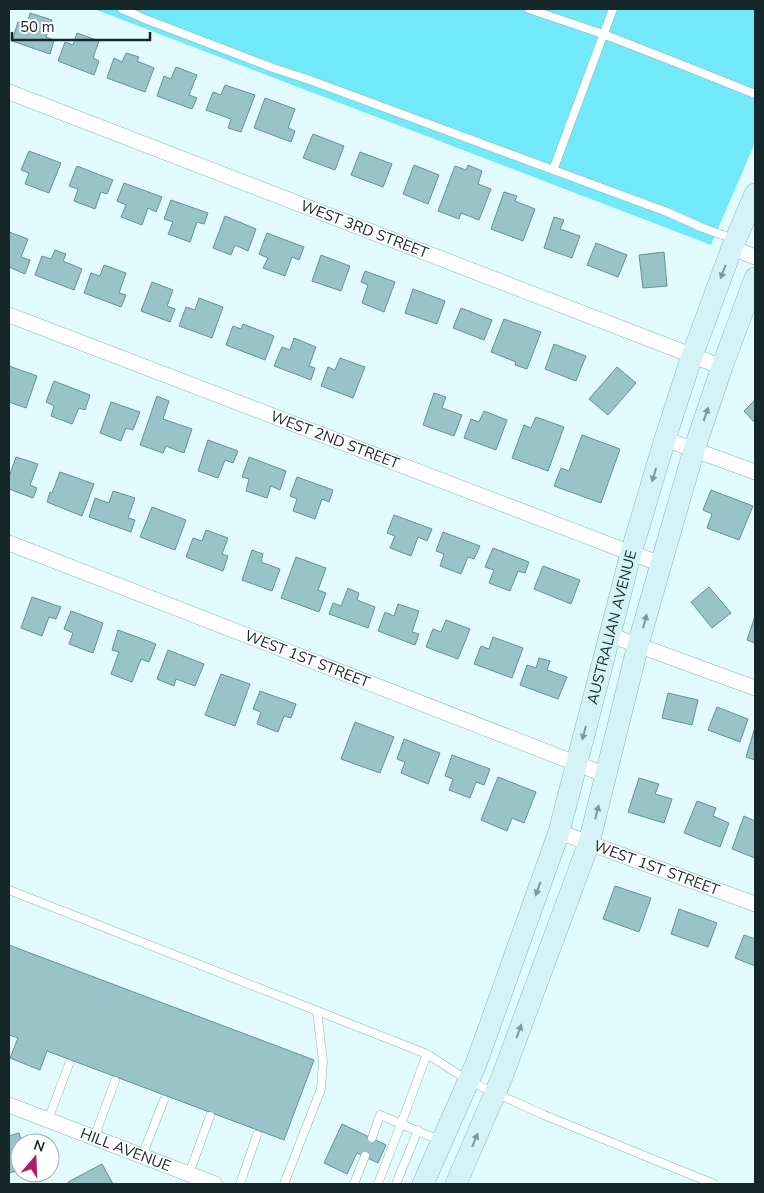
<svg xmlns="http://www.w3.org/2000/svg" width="764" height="1193" viewBox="0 0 764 1193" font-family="'Nunito Sans',sans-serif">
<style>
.green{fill:#71e9f9}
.building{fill:#98c3c9;stroke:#679096}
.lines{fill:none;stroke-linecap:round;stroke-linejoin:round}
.lane-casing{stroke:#89b3b9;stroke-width:9}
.street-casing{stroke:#89b3b9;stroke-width:16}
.secondary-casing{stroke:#89b3b9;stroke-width:22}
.lane{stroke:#fff;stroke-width:8}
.street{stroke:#fff;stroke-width:15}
.secondary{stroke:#d5f3f7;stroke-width:21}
.oneway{fill:#7f979a}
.labels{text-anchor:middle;stroke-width:5;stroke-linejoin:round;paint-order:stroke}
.street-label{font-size:15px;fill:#162729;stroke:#fff}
</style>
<rect width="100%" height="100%" fill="#e1fbff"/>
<path class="green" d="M94 9H755V143L711 245Z"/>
<g class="building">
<path d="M30 13 52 20 46 37 54 40 50 54 12 41 18 22 27 25Z"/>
<path d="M77 33 99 41 93 58 99 61 94 75 58 61 65 42 73 45Z"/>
<path d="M126 53 139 57 137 61 154 68 145 92 107 78 114 58 122 62Z"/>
<path d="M176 67 197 75 189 95 197 98 192 109 157 96 164 76 171 79Z"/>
<path d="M225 85 255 95 241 132 228 128 231 119 206 110 213 92 221 95Z"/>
<path d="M265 98 295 109 288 128 295 131 291 142 254 128Z"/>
<path d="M313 134 344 146 335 170 303 158Z"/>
<path d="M29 151 61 163 49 193 25 184 29 173 21 170Z"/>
<path d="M360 152 392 164 383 187 351 175Z"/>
<path d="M414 165 439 175 428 204 403 194Z"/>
<path d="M468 165 482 171 478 184 491 189 479 220 461 213 459 219 438 211 455 166 466 170Z"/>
<path d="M77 166 113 180 107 194 101 192 95 209 74 201 78 189 69 186Z"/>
<path d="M124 183 162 197 156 212 148 208 142 225 121 217 126 205 117 201Z"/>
<path d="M504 192 517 196 515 201 535 209 523 241 491 229Z"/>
<path d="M171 200 208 213 204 224 197 222 190 242 168 234 173 222 164 219Z"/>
<path d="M225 216 256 229 248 251 235 245 231 255 213 248Z"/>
<path d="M554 217 564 220 560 229 580 236 572 258 544 248Z"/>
<path d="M9 232 28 239 21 257 30 260 25 274 9 267Z"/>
<path d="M267 233 304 247 299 260 292 257 285 276 263 268 268 258 259 254Z"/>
<path d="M596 243 627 255 618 277 587 265Z"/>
<path d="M55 250 66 254 63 261 82 269 74 290 35 275 42 256 51 259Z"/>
<path d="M664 252 667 286 643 288 639 255Z"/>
<path d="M321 255 350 266 341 291 312 281Z"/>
<path d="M104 265 126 273 119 293 126 295 121 307 84 293 91 273 100 276Z"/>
<path d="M365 271 395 282 384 312 362 303 368 285 361 282Z"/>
<path d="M152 282 173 290 167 306 175 309 170 322 141 311Z"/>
<path d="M413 289 445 301 437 324 405 313Z"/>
<path d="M199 298 223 307 212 338 179 326 186 307 195 310Z"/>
<path d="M461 308 492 320 484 340 453 328Z"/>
<path d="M504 319 541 332 527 369 515 365 516 362 491 352Z"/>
<path d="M243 324 274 336 265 360 226 345 233 326 241 329Z"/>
<path d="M294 338 316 347 309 366 315 368 311 380 274 366 282 347 290 350Z"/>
<path d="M554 344 586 356 576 381 545 369Z"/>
<path d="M340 358 365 367 353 398 321 386 328 367 335 370Z"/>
<path d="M9 366 37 376 26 408 9 402Z"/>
<path d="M617 367 636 383 608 415 589 399Z"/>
<path d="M54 381 90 395 85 410 79 408 72 424 51 416 54 406 46 402Z"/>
<path d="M434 393 446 397 442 408 462 415 454 436 423 425Z"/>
<path d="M157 396 169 401 163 419 192 429 184 453 166 446 163 453 140 445Z"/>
<path d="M755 400V423L744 411Z"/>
<path d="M111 402 140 412 133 430 126 428 121 441 100 433Z"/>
<path d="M484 411 507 420 496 450 464 438 471 419 479 422Z"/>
<path d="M536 417 564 427 548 471 512 458 524 425 531 428Z"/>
<path d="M582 435 620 449 601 503 554 486 561 468 569 471Z"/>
<path d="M208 440 238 451 233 463 225 460 218 478 198 471Z"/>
<path d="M16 457 38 464 30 485 37 488 33 498 9 489V477Z"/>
<path d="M249 457 286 471 280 490 271 486 267 498 246 491 249 479 242 477Z"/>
<path d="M60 472 94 484 82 516 47 502 50 492 52 493Z"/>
<path d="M297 477 333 490 329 502 322 499 315 519 293 511 297 499 290 496Z"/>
<path d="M711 490 753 506 739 540 707 528 712 514 703 510Z"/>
<path d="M113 491 135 498 128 518 135 520 131 532 89 517 95 498 109 503Z"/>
<path d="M152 507 186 520 175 550 140 537Z"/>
<path d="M394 515 432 529 427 541 418 537 411 556 390 548 395 536 387 533Z"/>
<path d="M206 530 228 538 222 554 228 556 223 571 186 557 193 538 202 541Z"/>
<path d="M443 532 480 546 474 559 468 557 461 574 440 566 444 554 436 551Z"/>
<path d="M493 548 529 562 525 573 518 571 510 591 489 583 494 570 485 567Z"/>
<path d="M252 550 263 554 261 562 280 569 272 591 242 580Z"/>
<path d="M296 557 326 568 318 590 326 593 319 612 281 598Z"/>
<path d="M543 566 580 580 571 604 534 589Z"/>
<path d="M709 587 731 613 712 628 691 602Z"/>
<path d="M348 588 359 593 357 600 375 607 368 628 329 614 333 603 341 606Z"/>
<path d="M32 597 61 607 56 619 49 617 42 636 21 628Z"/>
<path d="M398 604 419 611 412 632 419 634 415 645 378 631 385 612 394 616Z"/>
<path d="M71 611 103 623 93 653 69 644 73 633 64 629Z"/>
<path d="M755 616V643L747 640Z"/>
<path d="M446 620 470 629 458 659 426 647 433 629 441 632Z"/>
<path d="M118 630 156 644 149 662 141 659 132 682 111 674 119 652 112 650Z"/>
<path d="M493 637 523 648 512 678 474 664 481 646 489 649Z"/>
<path d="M168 650 204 664 195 686 176 679 174 686 157 679Z"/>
<path d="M539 658 550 661 547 670 567 677 558 699 520 685 527 665 536 668Z"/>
<path d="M221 674 250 684 235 726 205 715Z"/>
<path d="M260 691 296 704 291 718 284 716 278 732 257 724 261 712 253 709Z"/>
<path d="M668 693 698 700 692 725 662 718Z"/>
<path d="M717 707 748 719 740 742 708 730Z"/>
<path d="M355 722 394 737 380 773 341 759Z"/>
<path d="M755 727V760L746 757Z"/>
<path d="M404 739 440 753 428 784 401 773 405 762 397 759Z"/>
<path d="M452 755 490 769 484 785 476 782 470 798 449 790 453 779 445 776Z"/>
<path d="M498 777 536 792 524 823 512 818 507 831 481 820Z"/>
<path d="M639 778 659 784 655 794 672 799 664 823 628 812Z"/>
<path d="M697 801 716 808 713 816 729 823 720 847 684 833Z"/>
<path d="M744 816 755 821V858L732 849Z"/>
<path d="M615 886 651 898 639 932 603 919Z"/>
<path d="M679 909 717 923 708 947 671 934Z"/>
<path d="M744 935 755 939V966L735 958Z"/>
<path d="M9 945 314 1060 284 1140 47 1051 40 1070 10 1058 18 1038 9 1035Z"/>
<path d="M342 1124 386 1145 378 1163 357 1153 347 1174 324 1163Z"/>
<path d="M19 1133 22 1143H20V1170L9 1173V1136Z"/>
<path d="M102 1164 113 1184H69L68 1182Z"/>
</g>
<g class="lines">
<g class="lane-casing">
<g id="lane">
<path d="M122 9 145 19 273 68 307 79 667 212 703 228 734 239"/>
<path d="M529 9 603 34 680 64 755 94"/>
<path d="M553 170 613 9"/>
<path d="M9 890 427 1054 469 1081 544 1115 714 1184"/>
<path d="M427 1054 401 1124 441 1141"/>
<path d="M48 1120 69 1064"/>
<path d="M94 1138 115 1081"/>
<path d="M372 1138 380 1115 401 1124 379 1181"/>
<path d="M142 1156 164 1100"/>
<path d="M189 1174 210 1116"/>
<path d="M240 1184 257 1135"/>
<path d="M284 1184 321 1089 323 1061 317 1011"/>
<path d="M354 1184 365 1156"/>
<path d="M396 1184 418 1130"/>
</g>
</g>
<g class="street-casing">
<g id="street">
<path id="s1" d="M9 92 722 367"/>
<path d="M732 248 755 257"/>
<path id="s2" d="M9 315 631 553 661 564"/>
<path d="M665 439 755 472"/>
<path id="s3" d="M9 543 606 775"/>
<path d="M610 635 755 688"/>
<path id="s4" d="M559 832 755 904"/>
<path id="s5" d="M9 1105 215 1184"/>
</g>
</g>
<g class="secondary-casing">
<g id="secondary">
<path id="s6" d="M423 1184 476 1064 559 832 631 553 665 439 692 356 732 248 755 194"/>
<path d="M456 1184 502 1077 589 843 638 645 661 564 694 450 722 367 755 278"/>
</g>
</g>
<use href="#lane" class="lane"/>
<use href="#street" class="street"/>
<use href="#secondary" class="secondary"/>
</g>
<defs><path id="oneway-solid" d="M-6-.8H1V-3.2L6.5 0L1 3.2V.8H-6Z" transform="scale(1.25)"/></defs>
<g class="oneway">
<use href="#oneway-solid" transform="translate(723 272) rotate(111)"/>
<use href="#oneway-solid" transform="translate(706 414) rotate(-71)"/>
<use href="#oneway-solid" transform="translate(654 475) rotate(107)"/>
<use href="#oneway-solid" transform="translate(645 621) rotate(-75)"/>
<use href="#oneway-solid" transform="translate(584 733) rotate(105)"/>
<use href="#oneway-solid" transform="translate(597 812) rotate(-76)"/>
<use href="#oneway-solid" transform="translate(538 889) rotate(110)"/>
<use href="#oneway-solid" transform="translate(519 1031) rotate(-70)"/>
<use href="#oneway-solid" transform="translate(475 1140) rotate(-67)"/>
</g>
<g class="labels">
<g class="street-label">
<text dy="5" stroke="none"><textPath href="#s1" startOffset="381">WEST 3RD STREET</textPath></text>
<text dy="5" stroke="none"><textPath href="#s2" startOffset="349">WEST 2ND STREET</textPath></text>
<text dy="5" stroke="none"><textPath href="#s6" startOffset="589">AUSTRALIAN AVENUE</textPath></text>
<text dy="5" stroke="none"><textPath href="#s3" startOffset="320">WEST 1ST STREET</textPath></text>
<text dy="5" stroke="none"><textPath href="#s4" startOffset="104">WEST 1ST STREET</textPath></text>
<text dy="5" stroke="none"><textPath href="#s5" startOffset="125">HILL AVENUE</textPath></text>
</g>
</g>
<rect width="764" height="1193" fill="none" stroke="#162729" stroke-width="20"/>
<g transform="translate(35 1158) rotate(19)"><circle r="24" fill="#ffffff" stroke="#a2a9a9"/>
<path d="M0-4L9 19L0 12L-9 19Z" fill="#aa2063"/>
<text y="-8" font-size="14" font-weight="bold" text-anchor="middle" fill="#162729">N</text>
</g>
<path d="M12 32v8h138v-8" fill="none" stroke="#162729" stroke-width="2.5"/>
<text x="20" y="32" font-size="15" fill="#162729" stroke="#ffffff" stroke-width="4" paint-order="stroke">50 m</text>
</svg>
